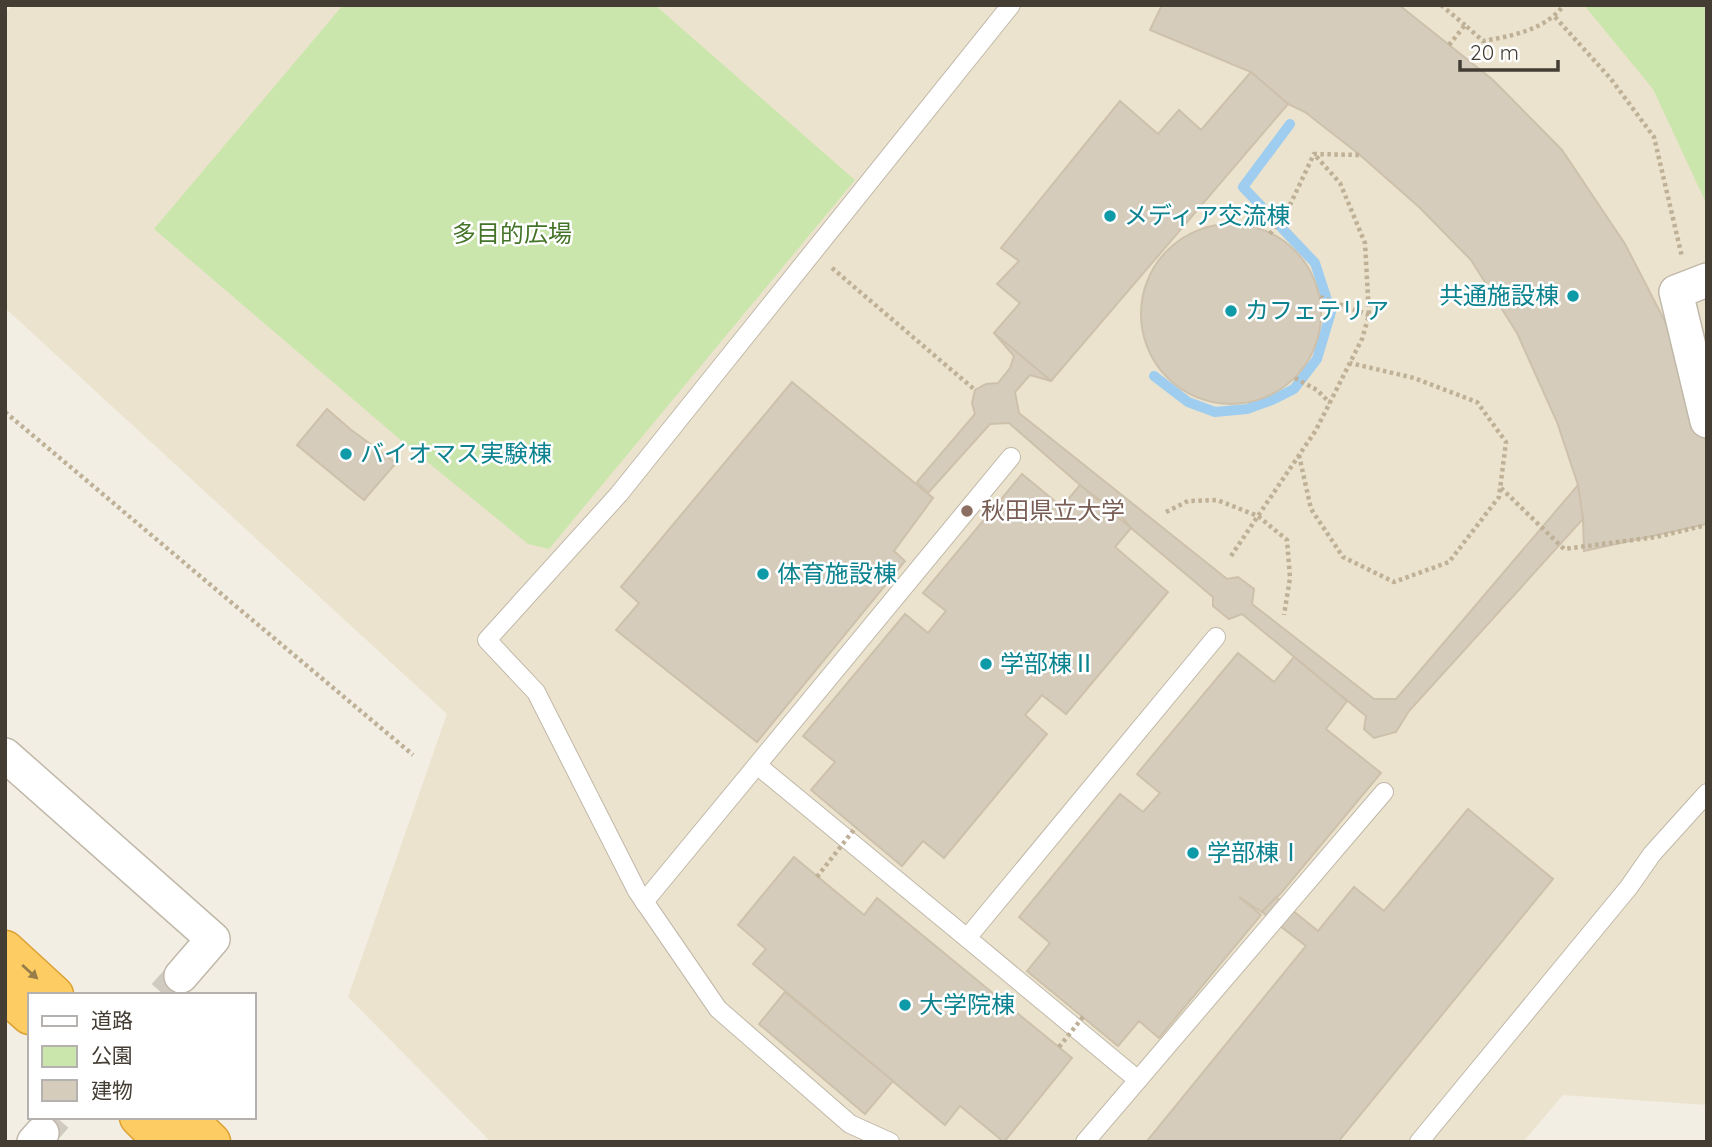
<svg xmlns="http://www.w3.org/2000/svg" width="1712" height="1147" viewBox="0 0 1712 1147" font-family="Quicksand,'Noto Sans JP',sans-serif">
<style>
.education{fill:#ebe3cd}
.green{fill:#cbe6ac}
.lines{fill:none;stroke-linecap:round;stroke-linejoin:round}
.stream{stroke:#9fcdef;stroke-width:10}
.building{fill:#d6ccbc;stroke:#cec1ac;stroke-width:2}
.minor-tunnel{stroke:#cfcbc0;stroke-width:33;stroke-dasharray:33 17;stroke-linecap:butt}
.service-casing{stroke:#c0b8a9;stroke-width:20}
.minor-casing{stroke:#c0b8a9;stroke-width:36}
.motorway-casing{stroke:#dca033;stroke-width:41}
.path{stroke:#bfb197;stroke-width:4.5;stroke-dasharray:3.5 3.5;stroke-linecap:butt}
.service{stroke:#fff;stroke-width:18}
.minor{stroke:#fff;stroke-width:33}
.motorway{stroke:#fdcc63;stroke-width:38}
.path-bridge{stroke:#bfb197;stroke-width:4.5;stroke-dasharray:3.5 3.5;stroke-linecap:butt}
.oneway{fill:#977d49}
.culture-dot{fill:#0f9aa8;stroke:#fff;stroke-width:2.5}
.education-dot{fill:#8d6e63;stroke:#fff;stroke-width:2.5}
.labels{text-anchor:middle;stroke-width:5;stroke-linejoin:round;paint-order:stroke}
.culture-label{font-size:24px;fill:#0d838f;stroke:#fff;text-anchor:start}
.park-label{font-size:24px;fill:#447428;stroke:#fff}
.education-label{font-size:24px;fill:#785e54;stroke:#fff;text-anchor:start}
</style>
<rect width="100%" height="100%" fill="#f2eee3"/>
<path class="education" d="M12 5H1707V1105L1563 1095 1523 1142H491L348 997 447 714 5 308V14Z"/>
<g class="green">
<path d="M343 5H655L855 180 549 549 528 544 403 442 154 229Z"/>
<path d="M1584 5H1707V205L1653 89Z"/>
</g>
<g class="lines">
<path class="stream" d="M1154 376 1188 402 1215 412 1247 409 1272 400 1294 389 1317 359 1331 312 1315 263 1243 187 1290 124"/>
</g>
<g class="building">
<path d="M1162 5H1399L1493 80 1562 150 1625 244 1689 368 1707 446V524L1584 551 1583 519 1578 485 1557 422 1517 333 1471 260 1419 207 1360 155 1305 112 1288 104 1251 72 1150 30Z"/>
<path d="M1251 72 1288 104 1051 381 994 333 1020 303 997 284 1019 261 1001 248 1120 101 1158 134 1179 110 1201 130Z"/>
<circle cx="1231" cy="314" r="90"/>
<path d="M994 333 1051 381 1030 375 1015 392 1019 413 1227 579 1238 577 1254 589 1252 604 1374 699H1396L1578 485 1583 519 1409 711 1396 732 1374 738 1364 729 1366 716 1242 614 1229 619 1213 606V597L1131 528 1122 517 1080 485 1009 423 990 424 928 493 917 482 975 414 972 403 975 390 986 384 998 383 1010 368 1014 356Z"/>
<path d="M792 382 933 498 894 551 905 561 757 742 616 630 639 603 621 587Z"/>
<path d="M327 409 350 429 396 463 364 500 297 445Z"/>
<path d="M1022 474 1062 507 1080 485 1131 528 1115 547 1168 592 1066 714 1042 695 1025 715 1047 734 944 858 923 841 902 866 811 790 835 762 803 736 905 614 928 633 946 611 923 593Z"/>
<path d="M1238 653 1274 682 1294 657 1347 701 1326 729 1381 773 1281 893 1262 912 1239 897 1261 915 1159 1038 1139 1021 1118 1046 1027 971 1050 943 1019 917 1120 794 1143 812 1160 793 1137 774Z"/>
<path d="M1468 809 1553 879 1338 1142 1147 1141 1306 946 1262 912 1276 897 1318 931 1354 887 1384 911Z"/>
<path d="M794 857 864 915 877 898 1072 1058 1004 1142 960 1106 945 1125 753 964 766 949 738 925Z"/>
<path d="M785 992 893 1081 865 1114 759 1024Z"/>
</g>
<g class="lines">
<g class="minor-tunnel">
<path d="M164 995 181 976"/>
<path d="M42 1133 56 1117"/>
</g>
<g class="service-casing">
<g id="service">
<path d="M757 765 967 938 1216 637"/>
<path d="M644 902 1011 457"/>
<path d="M967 938 1138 1080"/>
<path d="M890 1142 850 1124 718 1009 637 891 536 692 487 640 619 494 1011 5"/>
<path d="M1085 1142 1384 792"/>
<path d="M1419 1142 1629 887 1652 854 1707 793"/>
</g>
</g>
<g class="minor-casing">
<g id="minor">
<path d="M1707 280 1676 292 1707 421"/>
<path d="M5 755 213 939 181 976"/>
<path d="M34 1142 42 1133"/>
</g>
</g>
<g class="motorway-casing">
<g id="motorway">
<path d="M5 950 54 995"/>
<path d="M5 993 30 1015"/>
<path d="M139 1117 164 1142"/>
<path d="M185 1117 211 1142"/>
</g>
</g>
<g class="path">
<path d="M1441 5 1465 25"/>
<path d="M1555 17 1611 79 1654 137 1682 257"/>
<path d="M1449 45 1465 25 1483 41C1512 36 1545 30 1564 5"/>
<path d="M1270 234 1289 207 1314 154 1360 155"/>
<path d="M832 268 975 390"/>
<path d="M1320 297 1369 315"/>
<path d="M1295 378 1317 390 1330 403"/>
<path d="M5 412 413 755"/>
<path d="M1299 455 1311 509 1343 557 1394 582 1449 562 1499 497 1506 442 1477 402 1414 378 1350 363"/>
<path d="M1501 488 1564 549 1656 537 1707 525"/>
<path d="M1166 512 1188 501 1217 500 1258 516 1287 540 1290 578 1284 615"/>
<path d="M1231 556 1316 430 1362 339 1369 315 1365 243 1340 183 1314 154"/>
</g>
<use href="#service" class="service"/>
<use href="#minor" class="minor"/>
<use href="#motorway" class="motorway"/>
<g class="path-bridge">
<path d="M817 877 856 827"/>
<path d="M1059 1047 1083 1017"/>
</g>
</g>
<defs><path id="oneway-solid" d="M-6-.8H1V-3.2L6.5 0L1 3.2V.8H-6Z" transform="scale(1.75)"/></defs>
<use class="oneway" href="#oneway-solid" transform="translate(30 972) rotate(42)"/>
<g class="culture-dot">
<circle cx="1110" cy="216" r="7"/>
<circle cx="1573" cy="296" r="7"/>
<circle cx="1231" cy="311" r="7"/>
<circle cx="346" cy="454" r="7"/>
<circle cx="763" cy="574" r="7"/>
<circle cx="986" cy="664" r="7"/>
<circle cx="1193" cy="853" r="7"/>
<circle cx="905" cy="1005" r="7"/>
</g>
<circle class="education-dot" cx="967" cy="511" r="7"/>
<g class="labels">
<g class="culture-label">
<text x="1124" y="224">メディア交流棟</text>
<text x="1559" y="304" text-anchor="end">共通施設棟</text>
<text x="1245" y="319">カフェテリア</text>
<text x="360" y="462">バイオマス実験棟</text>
<text x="777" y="582">体育施設棟</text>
<text x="1000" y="672">学部棟Ⅱ</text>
<text x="1207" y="861">学部棟Ⅰ</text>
<text x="919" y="1013">大学院棟</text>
</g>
<g class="park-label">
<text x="512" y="242">多目的広場</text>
</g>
<g class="education-label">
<text x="981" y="519">秋田県立大学</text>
</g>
</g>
<rect width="1712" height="1147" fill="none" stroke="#433d34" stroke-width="14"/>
<rect x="28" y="993" width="228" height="126" fill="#ffffff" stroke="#b4b1ae" stroke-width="2"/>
<rect x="42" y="1016" width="35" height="10" fill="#ffffff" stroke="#b4b1ae" stroke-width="2"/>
<text x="91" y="1028" font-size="21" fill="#433d34">道路</text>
<rect x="42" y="1046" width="35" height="21" fill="#cbe6ac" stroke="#b4b1ae" stroke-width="2"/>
<text x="91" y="1063" font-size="21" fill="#433d34">公園</text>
<rect x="42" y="1080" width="35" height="21" fill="#d6ccbc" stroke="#b4b1ae" stroke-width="2"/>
<text x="91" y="1098" font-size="21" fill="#433d34">建物</text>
<path d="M1460 60v10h98v-10" fill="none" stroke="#433d34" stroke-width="3.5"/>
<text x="1470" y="60" font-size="21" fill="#433d34" stroke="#ffffff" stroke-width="5" paint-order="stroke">20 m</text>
</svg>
